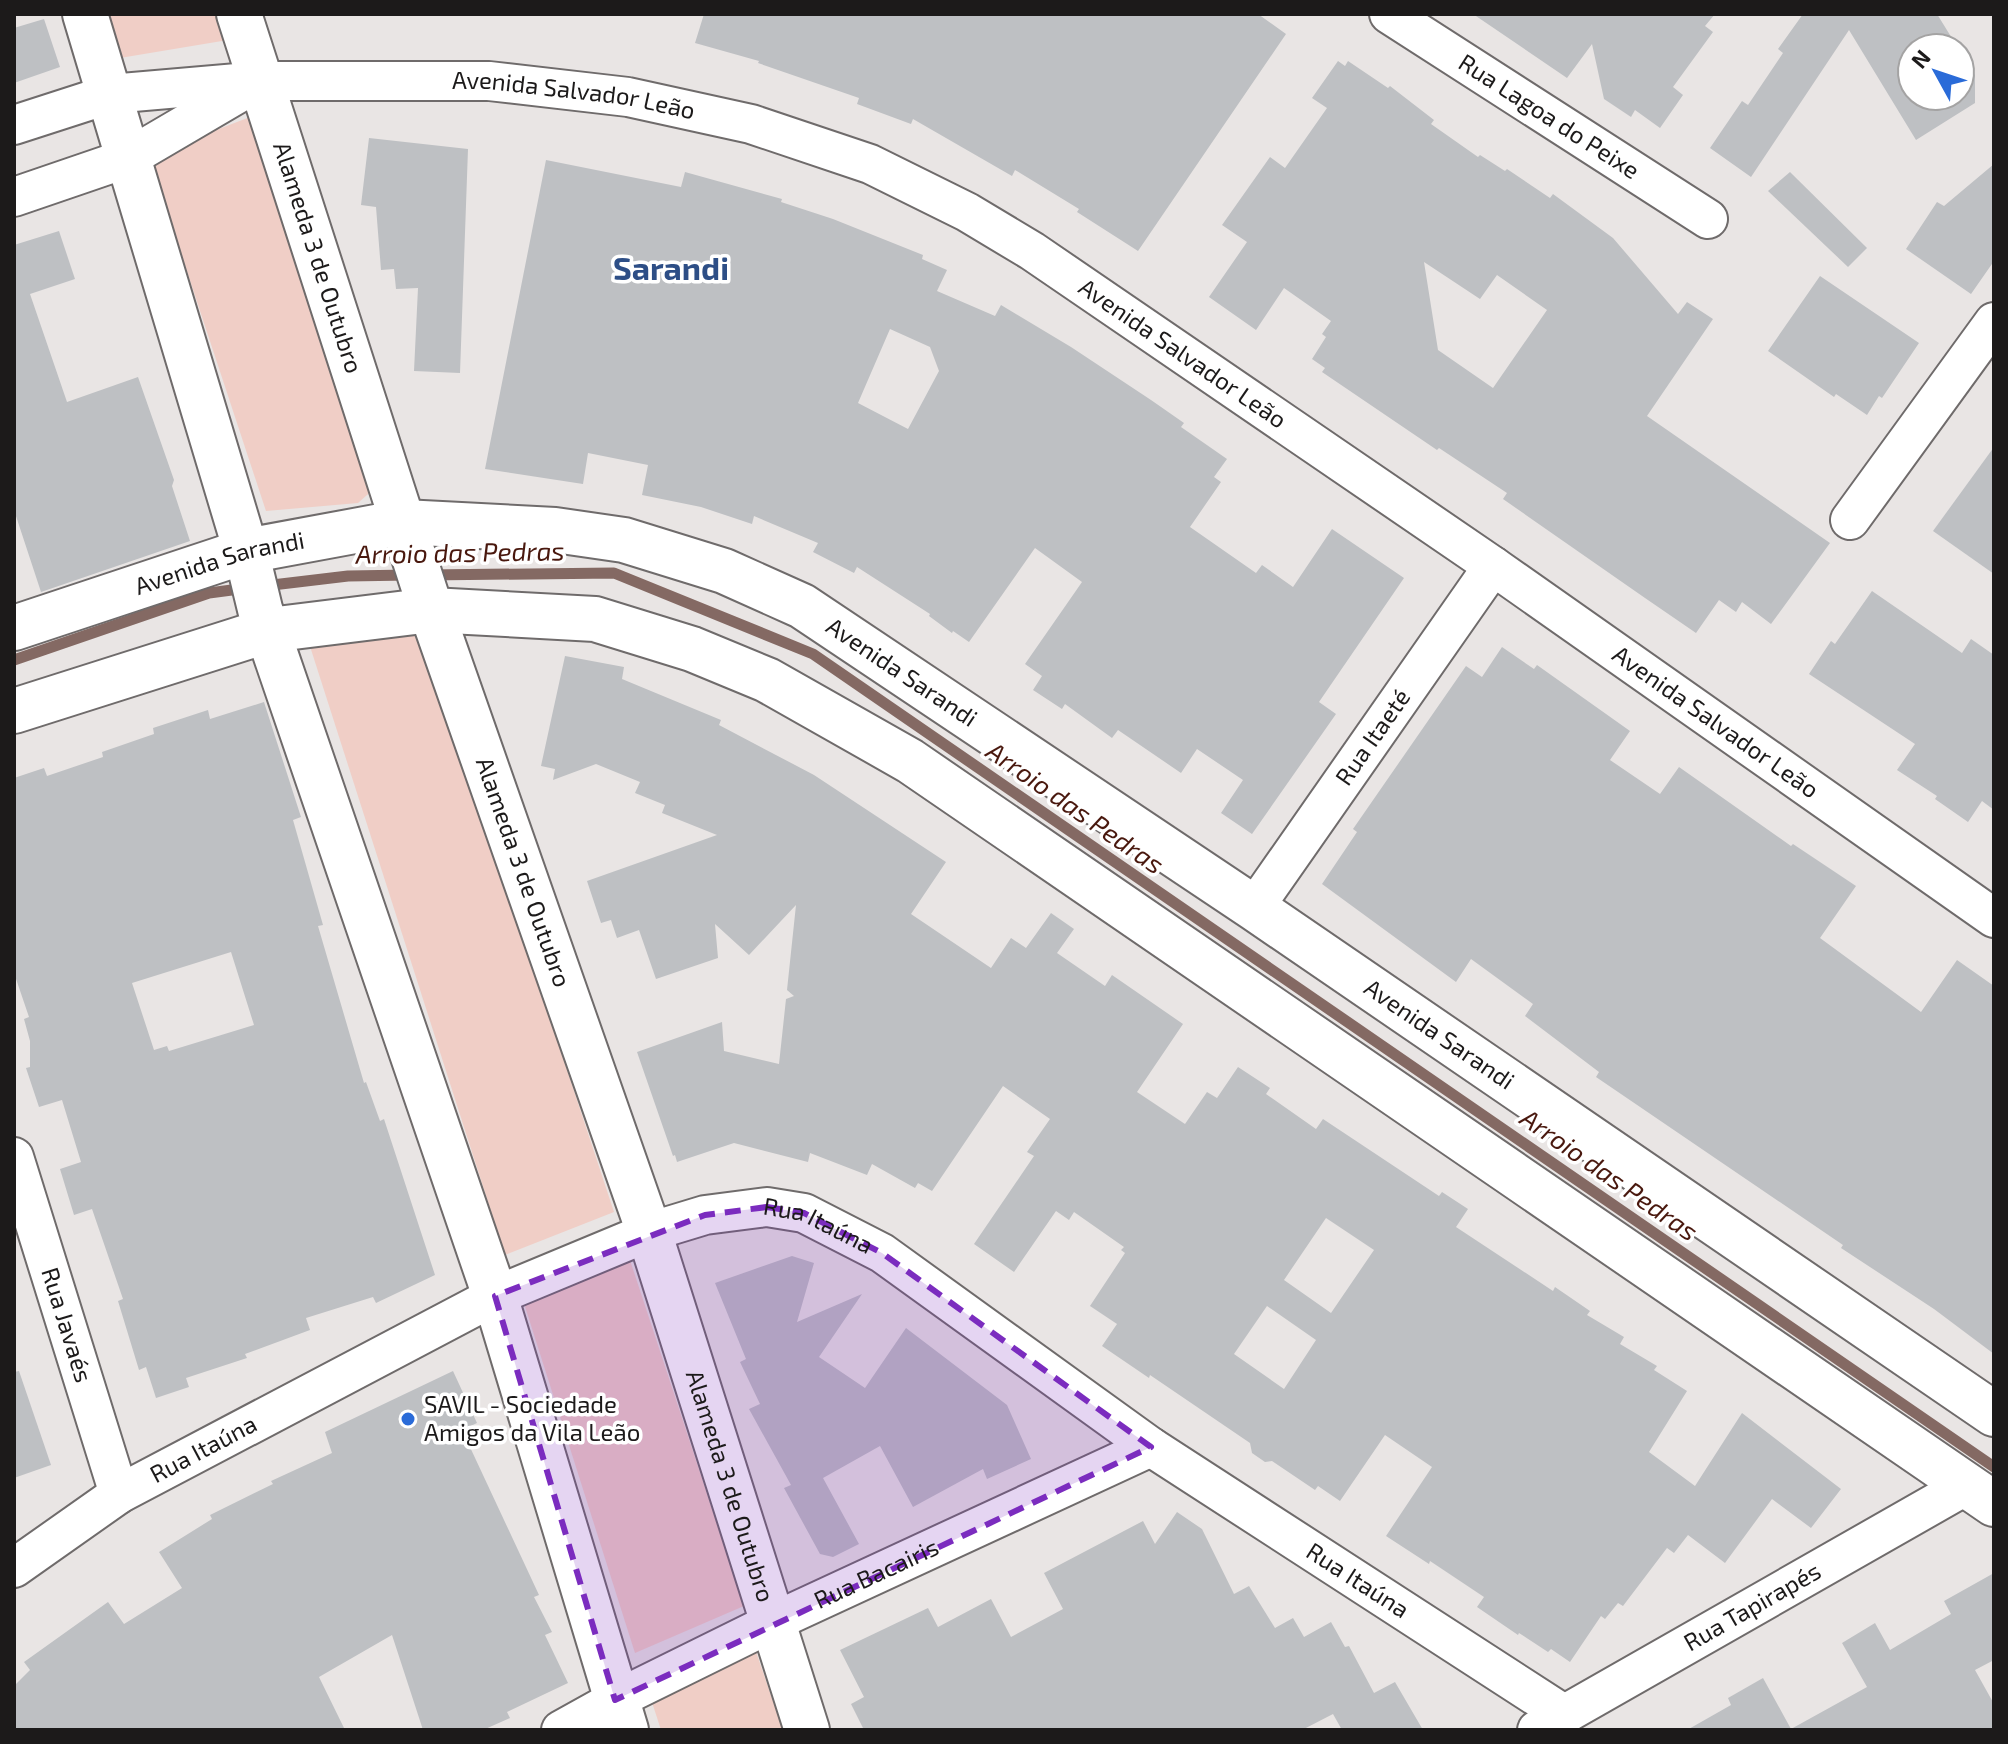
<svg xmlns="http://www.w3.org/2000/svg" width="2008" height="1744" viewBox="0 0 2008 1744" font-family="'Exo 2',sans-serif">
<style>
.green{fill:#f0cec6}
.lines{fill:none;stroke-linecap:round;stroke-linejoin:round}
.stream{stroke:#846963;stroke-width:11}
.building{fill:#bec0c3;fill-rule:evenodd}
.minor-casing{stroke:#6f6b6b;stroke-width:42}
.tertiary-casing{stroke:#6f6b6b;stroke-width:48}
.minor{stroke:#fff;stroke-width:38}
.tertiary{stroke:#fff;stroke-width:44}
.marked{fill:#7b2cbf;fill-opacity:0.2;stroke:#7b2cbf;stroke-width:6;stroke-dasharray:16 10;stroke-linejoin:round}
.poi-dot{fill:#2a6bd8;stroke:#fff;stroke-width:3}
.labels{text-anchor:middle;stroke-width:7;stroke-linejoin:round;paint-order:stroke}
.street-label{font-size:24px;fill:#1c1a1a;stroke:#fff}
.poi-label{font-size:24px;fill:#1c1a1a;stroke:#fff;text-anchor:start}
.water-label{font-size:26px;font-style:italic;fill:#49180e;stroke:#fff}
.district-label{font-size:32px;font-weight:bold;fill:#2d4e86;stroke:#fff}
</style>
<rect width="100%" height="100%" fill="#e9e5e4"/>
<g class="green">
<path d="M99 14H220L228 40 114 59Z"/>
<path d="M250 117 376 487 358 503 266 511 149 156Z"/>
<path d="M419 622 614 1212 505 1255 307 637Z"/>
<path d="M627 1251 744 1606 635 1653 522 1297Z"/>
<path d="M756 1652 783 1730H661L649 1693Z"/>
</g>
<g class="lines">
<g class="stream">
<path d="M427 575 614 573 813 654 1994 1467"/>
<path d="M264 586 348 576 410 575"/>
<path d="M14 660 209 593 247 588"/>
</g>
</g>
<g class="building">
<path d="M704 14H1258L1286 34 1138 251 1077 212 1079 209 1015 170 1012 176 913 119 911 124 857 104 859 98 758 63 759 61 695 43Z"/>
<path d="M1473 14H1715L1705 26 1713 32 1673 87 1683 95 1660 128 1635 110 1631 117 1604 99 1592 44 1567 78Z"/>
<path d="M1803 14H1937L1958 48H1912V96H1960V50L1975 75V103L1916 140 1849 30 1751 177 1710 148 1742 101 1748 105 1783 53 1778 49Z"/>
<path d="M44 19 60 67 14 83V28Z"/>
<path d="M1338 61 1345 66 1348 61 1388 88 1390 86 1434 120 1431 124 1478 157 1480 155 1505 171 1507 169 1550 198 1553 194 1613 238 1678 314 1687 302 1713 319 1647 416 1830 543 1771 624 1742 602 1736 612 1719 600 1696 633 1645 598 1503 499 1507 493 1439 448 1437 450 1322 372 1325 368 1312 359 1326 337 1322 334 1331 321 1284 288 1256 330 1209 297 1247 242 1222 225 1270 157 1285 168 1327 108 1312 98ZM1424 262 1480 299 1497 275 1547 310 1493 388 1438 350Z"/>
<path d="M369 138 468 149 460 373 414 371 418 288 396 289 394 269 381 270 376 207 361 205Z"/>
<path d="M546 160 681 187 685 172 782 199 781 202 833 219 923 255 922 259 947 270 937 291 995 316 1001 305 1071 347 1151 400 1184 423 1181 427 1227 459 1214 477 1221 482 1190 527 1256 573 1262 565 1293 587 1332 529 1404 578 1319 702 1336 714 1252 834 1221 813 1243 780 1197 749 1181 773 1118 730 1112 738 1065 704 1062 709 1033 690 1042 676 1025 664 1082 582 1035 548 969 642 953 631 952 633 929 616 930 614 857 567 854 573 813 552 818 543 754 516 752 524 701 507 642 495 648 465 588 453 583 484 485 469ZM890 329 930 347 939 371 908 429 858 403Z"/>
<path d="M1994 164V261L1971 294 1906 249 1937 202 1944 206Z"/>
<path d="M1790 172 1867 248 1848 267 1768 191Z"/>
<path d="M59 231 75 279 30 294 67 402 138 377 174 480 172 486 190 541 41 592 14 510V245Z"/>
<path d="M1820 276 1919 343 1882 398 1879 396 1867 415 1836 394 1834 397 1768 351Z"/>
<path d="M1994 447V574L1933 531Z"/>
<path d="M1872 591 1962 653 1971 639 1994 655V810L1982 801 1968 822 1935 799 1937 796 1897 770 1915 744 1809 674 1831 641 1835 644Z"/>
<path d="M1502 647 1534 669 1537 665 1630 731 1610 760 1660 794 1679 767 1791 846 1793 844 1856 886 1820 938 1921 1012 1957 960 1994 986V1354L1934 1309 1841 1248 1843 1245 1596 1077 1599 1072 1525 1016 1533 1004 1471 959 1456 982 1322 884 1357 832 1353 829 1466 666 1482 677Z"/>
<path d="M565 656 624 667 622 679 721 720 719 725 814 775 946 862 911 914 991 968 1011 938 1026 948 1051 913 1074 929 1057 953 1105 986 1112 975 1183 1024 1137 1092 1185 1124 1207 1092 1217 1098 1238 1067 1270 1088 1266 1094 1316 1129 1323 1119 1439 1196 1442 1192 1468 1209 1456 1227 1553 1291 1555 1287 1590 1311 1587 1315 1624 1337 1620 1344 1657 1366 1654 1370 1687 1391 1649 1452 1695 1486 1742 1413 1841 1489 1811 1528 1772 1499 1725 1563 1688 1535 1674 1553 1667 1548 1623 1606 1618 1603 1605 1619 1601 1616 1570 1662 1551 1649 1548 1652 1519 1633 1518 1635 1477 1607 1484 1597 1430 1561 1429 1564 1386 1536 1432 1467 1385 1435 1340 1501 1318 1486 1315 1490 1272 1461 1265 1462 1252 1453 1250 1443 1150 1375 1149 1378 1102 1346 1117 1324 1090 1306 1125 1253 1121 1250 1124 1247 1074 1212 1069 1220 1056 1211 1014 1272 974 1244 1034 1156 1027 1152 1050 1119 1003 1086 932 1191 918 1183 915 1188 872 1164 867 1175 810 1153 808 1162 734 1143 677 1162 675 1155 673 1156 637 1052 722 1022 724 1051 779 1064 786 999 794 996 787 990 796 905 749 955 715 924 718 958 656 979 639 930 617 938 611 920 601 923 587 881 717 835 662 813 665 805 635 793 640 782 596 764 553 780 555 769 541 766ZM1326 1218 1374 1250 1331 1313 1284 1280ZM1267 1306 1316 1340 1284 1389 1234 1354Z"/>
<path d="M264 702 301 817 293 820 323 925 318 926 364 1083 366 1082 380 1121 384 1119 435 1275 376 1303 373 1297 306 1318 310 1330 245 1354 247 1358 186 1378 189 1387 156 1398 146 1367 139 1370 118 1301 123 1299 92 1209 74 1215 60 1169 81 1162 62 1100 39 1107 26 1068 30 1067V1041L24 1019 29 1017 14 973V778L44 768 47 776 103 757 102 752 154 734 153 728 208 710 210 719ZM231 952 254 1025 169 1051 167 1046 154 1050 132 983Z"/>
<path d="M792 1256 814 1263 797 1322 862 1294 819 1357 865 1388 906 1328 1007 1405 1031 1459 987 1479 983 1469 913 1507 880 1446 823 1478 859 1544 833 1557 820 1554 784 1488 791 1485 749 1409 760 1404 740 1362 746 1359 715 1283Z"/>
<path d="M19 1371 51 1465 14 1478V1372Z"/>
<path d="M453 1371 477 1423 462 1430 539 1595 534 1597 552 1632 545 1635 568 1683 507 1712 510 1718 483 1730H423L392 1635 319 1677 345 1730H14V1686L30 1670 24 1662 108 1602 124 1624 182 1588 159 1552 212 1519 210 1515 273 1484 271 1481 332 1453 325 1432Z"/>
<path d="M1177 1512 1202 1529 1234 1594 1249 1586 1275 1628 1293 1618 1304 1637 1331 1622 1345 1647 1349 1646 1374 1693 1395 1682 1423 1730H1342L1333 1714 1302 1730H864L851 1704 864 1697 840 1650 928 1608 938 1627 991 1599 1011 1637 1063 1609 1044 1573 1143 1521 1155 1544Z"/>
<path d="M1994 1573V1660L1975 1670 1994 1704V1730H1687L1731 1705 1728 1698 1763 1678 1791 1729 1867 1687 1842 1643 1875 1623 1890 1650 1951 1614 1944 1601Z"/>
</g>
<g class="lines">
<g class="minor-casing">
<g id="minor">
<path id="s1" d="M1389 14 1708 219"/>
<path id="s2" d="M14 125 110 94 260 81H489L628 97 751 124 870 164 967 212 1032 251 1493 566 1994 918"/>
<path d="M14 197 128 158 249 87"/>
<path d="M1850 520 1994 322"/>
<path id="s3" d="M1254 908 1493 566"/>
<path id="s4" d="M14 1157 119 1494"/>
<path id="s5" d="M14 1568 119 1494 495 1296 649 1232 705 1215 767 1207 804 1213 882 1253 1151 1447 1565 1715"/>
<path id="s6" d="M561 1730 615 1700 773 1622 1151 1447"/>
<path id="s7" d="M1537 1730 1967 1485"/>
</g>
</g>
<g class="tertiary-casing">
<g id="tertiary">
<path d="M85 14 246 551 260 609 495 1296 626 1730"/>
<path id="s8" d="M239 14 431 610 649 1232 807 1730"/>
<path id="s9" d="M14 628 246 551 403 522 555 530 624 540 724 571 802 606 1254 908 1994 1414"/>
<path d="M14 711 269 630 431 610 595 619 692 649 767 680 910 761 1994 1504"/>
</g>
</g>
<use href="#minor" class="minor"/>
<use href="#tertiary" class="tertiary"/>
</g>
<path class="marked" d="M767 1207 804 1213 882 1253 1151 1447 615 1700 495 1296 705 1215Z"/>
<circle class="poi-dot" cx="408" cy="1419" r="8"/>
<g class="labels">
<g class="street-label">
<text dy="8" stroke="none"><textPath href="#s2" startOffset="566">Avenida Salvador Leão</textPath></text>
<text dy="8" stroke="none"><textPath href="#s1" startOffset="190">Rua Lagoa do Peixe</textPath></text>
<text dy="8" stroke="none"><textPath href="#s8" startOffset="256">Alameda 3 de Outubro</textPath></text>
<text dy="8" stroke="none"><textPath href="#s2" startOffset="1238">Avenida Salvador Leão</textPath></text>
<text dy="8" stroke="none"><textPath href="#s9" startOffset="216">Avenida Sarandi</textPath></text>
<text dy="8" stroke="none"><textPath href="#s9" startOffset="936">Avenida Sarandi</textPath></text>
<text dy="8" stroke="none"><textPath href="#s2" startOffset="1886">Avenida Salvador Leão</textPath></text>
<text dy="8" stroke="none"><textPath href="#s3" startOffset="208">Rua Itaeté</textPath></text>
<text dy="8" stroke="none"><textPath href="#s8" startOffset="904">Alameda 3 de Outubro</textPath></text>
<text dy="8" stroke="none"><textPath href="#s9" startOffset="1584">Avenida Sarandi</textPath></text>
<text dy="8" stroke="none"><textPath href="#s5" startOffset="896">Rua Itaúna</textPath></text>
<text dy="8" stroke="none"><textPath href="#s4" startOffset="176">Rua Javaés</textPath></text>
<text dy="8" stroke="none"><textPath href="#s5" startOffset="224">Rua Itaúna</textPath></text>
<text dy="8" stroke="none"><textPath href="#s8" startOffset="1552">Alameda 3 de Outubro</textPath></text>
<text dy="8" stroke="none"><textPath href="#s6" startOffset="352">Rua Bacairis</textPath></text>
<text dy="8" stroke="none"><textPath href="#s5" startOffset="1544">Rua Itaúna</textPath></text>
<text dy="8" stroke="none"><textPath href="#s7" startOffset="248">Rua Tapirapés</textPath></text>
</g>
<g class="poi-label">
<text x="424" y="1413">SAVIL - Sociedade<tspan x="424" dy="28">Amigos da Vila Leão</tspan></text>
</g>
<g class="water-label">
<text transform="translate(460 553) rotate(-1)" y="9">Arroio das Pedras</text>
<text transform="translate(1075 808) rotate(35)" y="9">Arroio das Pedras</text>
<text transform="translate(1609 1175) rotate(35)" y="9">Arroio das Pedras</text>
</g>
<g class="district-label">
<text x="671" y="280">Sarandi</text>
</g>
</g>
<rect width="2008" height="1744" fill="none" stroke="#1c1a1a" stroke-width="32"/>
<g transform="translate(1936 72) rotate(310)"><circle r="38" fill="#ffffff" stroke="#a4a3a3" stroke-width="2"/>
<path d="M0-6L14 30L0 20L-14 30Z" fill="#2a6bd8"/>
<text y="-12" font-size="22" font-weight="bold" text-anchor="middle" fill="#1c1a1a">N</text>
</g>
</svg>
